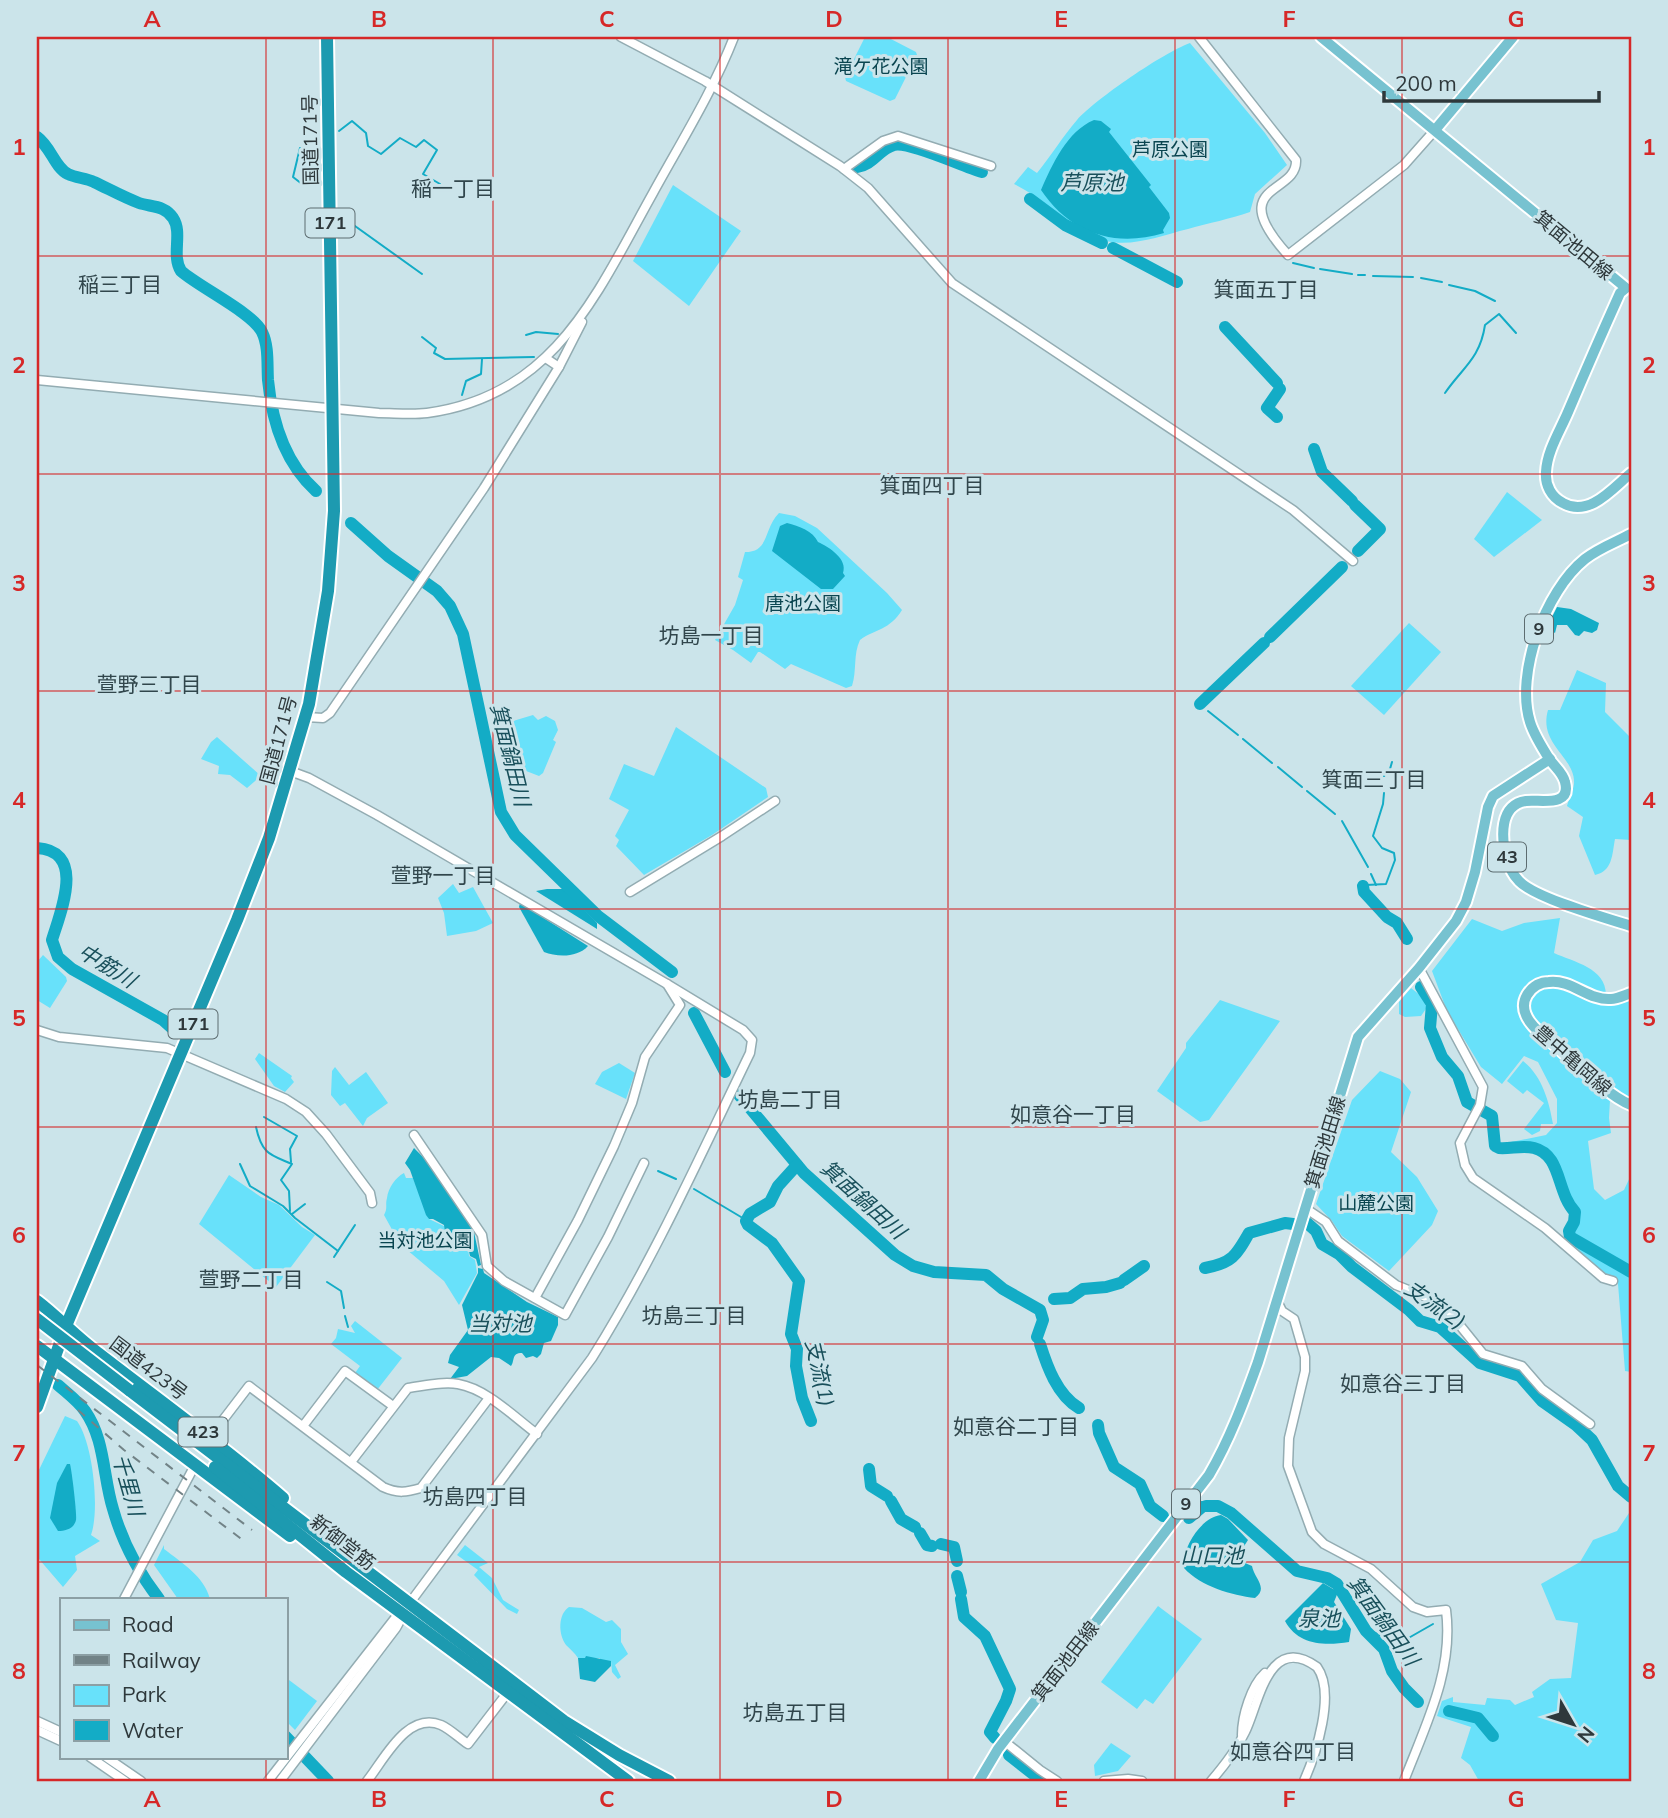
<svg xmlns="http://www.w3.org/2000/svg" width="1668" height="1818" viewBox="0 0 1668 1818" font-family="Mulish,'Noto Sans JP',sans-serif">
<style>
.green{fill:#68e1fa}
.water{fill:#13acc6}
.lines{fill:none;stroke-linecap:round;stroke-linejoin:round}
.stream{stroke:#13acc6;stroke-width:2}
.river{stroke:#13acc6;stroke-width:12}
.minor-casing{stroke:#93acb2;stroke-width:11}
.major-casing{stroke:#fff;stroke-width:14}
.highway-casing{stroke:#fff;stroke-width:16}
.minor{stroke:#fff;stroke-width:8}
.major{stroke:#77c2d0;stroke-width:10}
.highway{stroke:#1d9ab0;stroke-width:12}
.rail{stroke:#728387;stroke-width:2;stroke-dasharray:9 9;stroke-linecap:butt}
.highway-bridge-casing{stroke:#fff;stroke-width:16;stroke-linecap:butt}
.highway-bridge{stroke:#1d9ab0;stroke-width:12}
.grid{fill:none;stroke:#d62828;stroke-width:2;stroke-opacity:0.55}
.labels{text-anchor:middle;stroke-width:6;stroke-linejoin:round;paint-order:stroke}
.shield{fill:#cbe4ea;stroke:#5d6c70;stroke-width:2}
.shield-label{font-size:18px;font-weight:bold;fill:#2e383b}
.park-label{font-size:19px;fill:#0a4550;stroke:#cbe4ea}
.street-label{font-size:19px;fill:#2e383b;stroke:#cbe4ea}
.water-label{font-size:21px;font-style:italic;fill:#19505b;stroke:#cbe4ea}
.neighbourhood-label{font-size:21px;fill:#31464c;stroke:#cbe4ea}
.neatline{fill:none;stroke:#d62828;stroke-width:2.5}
.grid-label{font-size:23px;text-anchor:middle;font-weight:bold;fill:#d62828}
</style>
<rect width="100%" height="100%" fill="#cbe4ea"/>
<g class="green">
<path d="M865 37H887L916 52 917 55 895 99 890 101 846 81 845 77Z"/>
<path d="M1190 43 1265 133 1287 165 1255 194 1250 212C1230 219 1209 223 1188 229 1155 237 1123 252 1089 235 1062 221 1042 197 1014 184L1028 167 1037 173C1051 156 1063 136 1077 120 1097 98 1163 53 1190 43Z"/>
<path d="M673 185 741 231 689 306 633 261Z"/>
<path d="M1507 492 1542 520 1494 557 1474 539Z"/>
<path d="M779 513 795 516 817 528 887 593 902 610C890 630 875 629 860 640 853 654 857 671 852 686L846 688 791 664 785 669 760 652H758L751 663 733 650 715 640 735 605 743 580 738 577 745 552C770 552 763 529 779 513Z"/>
<path d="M1409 623 1441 652 1384 715 1351 686Z"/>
<path d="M1577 670 1606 683 1605 712 1631 738V840L1615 839C1612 854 1613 871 1595 875L1579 836 1583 817 1567 806C1569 799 1573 791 1574 784 1576 757 1538 745 1548 710H1560Z"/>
<path d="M533 715 538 720 546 716 555 721 558 730 553 740 556 742 543 773 539 776 521 769 513 721Z"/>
<path d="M676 727 766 788 768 797 712 835 644 875 616 846 619 840 615 836 629 810 609 799 624 764 654 776Z"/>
<path d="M217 737 261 776 247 788 230 775 218 774 219 766 201 759 211 742Z"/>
<path d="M453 884 459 893 473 887 493 923 476 931 447 936 444 913 438 898Z"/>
<path d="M1560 918 1554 953C1574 962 1606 968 1606 995L1631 998V1110L1610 1100 1609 1118 1611 1133 1588 1141 1594 1189 1605 1200 1624 1190 1631 1175V1372L1625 1371 1618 1284 1616 1277 1604 1274 1569 1245C1573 1239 1578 1221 1580 1212L1567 1200 1556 1161 1547 1151 1532 1144 1501 1146V1144L1546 1135 1557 1123V1099L1538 1062 1524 1056 1502 1084 1481 1067 1447 1011 1432 971 1472 919 1502 931 1524 923Z"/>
<path d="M43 955 66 977 67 981 50 1008 37 1000V962Z"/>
<path d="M1411 988 1430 1003 1421 1016 1405 1017 1399 1014V1002Z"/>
<path d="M1220 1000 1280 1021 1209 1120 1200 1122 1157 1091 1186 1048V1043Z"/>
<path d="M259 1053 292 1076 291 1078 294 1082 285 1092 274 1086 255 1059Z"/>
<path d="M1523 1061C1542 1076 1549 1101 1553 1124H1541L1540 1131 1532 1135 1524 1129 1544 1103 1527 1090 1523 1094 1507 1081Z"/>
<path d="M619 1063 635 1073 626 1099 595 1084 602 1072Z"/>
<path d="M335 1067 349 1085 366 1072 388 1103 367 1118 363 1126 345 1103 340 1106 331 1095 332 1071Z"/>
<path d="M1380 1071 1400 1079 1411 1092 1391 1152 1417 1177 1438 1211 1432 1225 1389 1271 1342 1236 1332 1221 1316 1204 1352 1100Z"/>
<path d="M404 1173 406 1178H413L429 1219 444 1226 445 1234H449L456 1243V1248L462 1250 461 1247H468L469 1256 475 1260 477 1273 459 1305 444 1281 400 1244 384 1215C388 1208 385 1205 387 1198 388 1188 396 1177 404 1173Z"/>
<path d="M229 1175 261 1197 279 1205 302 1227 315 1235 276 1287 199 1224Z"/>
<path d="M355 1321 402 1358 377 1390 355 1373 360 1366 331 1344 336 1338 338 1329 355 1333 351 1326Z"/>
<path d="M65 1416 77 1421C93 1443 100 1510 91 1535L100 1541 75 1556 77 1570 63 1587 39 1559 37 1561V1474Z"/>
<path d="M1631 1510V1781H1479L1470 1765 1461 1758 1471 1727 1437 1716 1442 1701 1453 1697V1702L1485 1705 1487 1698 1510 1700 1515 1705 1534 1697 1532 1692 1550 1679 1571 1678 1578 1623 1556 1620 1541 1584 1580 1562 1593 1540 1617 1531Z"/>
<path d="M164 1545V1549C182 1563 204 1576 210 1599H178L154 1565Z"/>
<path d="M465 1545 488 1563 479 1567 492 1578 503 1600 519 1610 517 1614 507 1609 474 1575 478 1570 457 1555Z"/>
<path d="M1158 1606 1202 1639 1153 1704 1145 1699 1137 1709 1101 1682Z"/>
<path d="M569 1607 582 1608 606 1622 612 1620 621 1629V1642L628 1654 615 1665 621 1677 618 1679 612 1672 611 1661H600V1658H578C575 1653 570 1649 566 1645 558 1634 558 1614 569 1607Z"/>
<path d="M285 1677 317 1701 295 1730 285 1720Z"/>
<path d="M1111 1743 1131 1756 1118 1771 1095 1776 1094 1765Z"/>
</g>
<g class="water">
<path d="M1094 120 1101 121 1111 129 1109 132 1151 185 1149 187 1169 213 1170 218 1163 230 1164 233C1114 248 1070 233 1041 190 1052 165 1067 131 1094 120Z"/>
<path d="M787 523C799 526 813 531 818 542 829 547 848 559 843 573L845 576 833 589H821L772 551 780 526Z"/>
<path d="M1557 607 1571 609 1599 623 1597 630 1592 633 1584 631 1579 636 1575 635 1567 625H1557L1555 633 1547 627Z"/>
<path d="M547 889H563L597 923V929L536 891Z"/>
<path d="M520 903 588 946C577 958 557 957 544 952L519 907Z"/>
<path d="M414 1148 426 1160 474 1232 481 1265 478 1266 476 1259 470 1256 468 1247H462V1250L456 1248 454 1246 456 1243 449 1234H445L444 1225 433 1219H429L426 1215 410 1170 405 1163Z"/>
<path d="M478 1268 483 1269 484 1273 527 1302 558 1317V1325L551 1341 544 1343 541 1354 537 1358 533 1356 526 1358 522 1353C511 1353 515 1361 511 1366L499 1358 491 1357 467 1376 450 1379 459 1367 448 1363 450 1355 468 1330 462 1305 478 1273Z"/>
<path d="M67 1464H70C72 1472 77 1515 76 1520 74 1529 65 1531 58 1531L50 1518 57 1483Z"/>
<path d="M1221 1515 1228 1519 1248 1540 1239 1554 1245 1563 1252 1566C1254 1578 1269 1588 1255 1598 1232 1595 1201 1587 1184 1568 1181 1549 1201 1517 1221 1515Z"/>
<path d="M1323 1583 1338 1592 1334 1602 1351 1629 1349 1642C1324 1646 1298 1645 1285 1621Z"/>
<path d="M586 1656 611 1661V1666L595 1682 580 1679 578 1658H585Z"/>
</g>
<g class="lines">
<g class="stream">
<path d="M339 131 352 121 366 133 368 146 381 154 400 138 416 147 424 140 437 150 423 174 440 184"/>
<path d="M300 148 293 177 302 184"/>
<path d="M314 154 317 151"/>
<path d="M341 216 422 274"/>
<path d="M1293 263 1314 268"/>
<path d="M1320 269 1352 274"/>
<path d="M1358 275H1365"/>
<path d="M1373 276 1413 277"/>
<path d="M1421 278 1442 282"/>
<path d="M1449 285 1475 291 1495 301"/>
<path d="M526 335 536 332 558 334"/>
<path d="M422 337 436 348 434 353 445 359 534 357"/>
<path d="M1445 393C1462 368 1480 359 1485 325L1499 314 1516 333"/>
<path d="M462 395 466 381 481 374 482 359"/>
<path d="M1208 711 1238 735"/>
<path d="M1243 739 1272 763"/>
<path d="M1278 767 1302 787"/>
<path d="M1384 776 1390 769 1392 762"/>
<path d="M1307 791 1335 814"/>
<path d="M1342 821 1368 867"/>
<path d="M1371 874 1376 885"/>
<path d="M1363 888 1366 885 1386 884 1395 860 1394 853 1382 848 1373 836 1383 804 1384 793"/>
<path d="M264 1117 297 1136 290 1149 291 1162"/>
<path d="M256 1127C262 1155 271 1155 292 1164L281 1180 289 1191 290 1211"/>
<path d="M240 1164 250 1186 283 1206 295 1218 338 1251"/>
<path d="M658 1171 676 1179"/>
<path d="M694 1189 741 1217"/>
<path d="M292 1214 305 1204"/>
<path d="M334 1257 355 1225"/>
<path d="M327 1282 341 1291 344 1308"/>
<path d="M345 1316 348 1327"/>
<path d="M1363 1627 1398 1644 1433 1624"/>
</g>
<g class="river">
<path d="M37 137C51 147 55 168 68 174 76 178 86 178 94 182 109 189 123 197 139 203 150 207 165 205 173 218 183 233 171 255 181 271 199 287 253 313 262 332 269 346 267 365 268 380 272 422 284 462 316 491"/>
<path d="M857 167C873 165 879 149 894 145 910 141 963 167 982 172"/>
<path d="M1030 199 1065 225 1102 243"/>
<path d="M1113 248 1177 282"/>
<path d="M1225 327 1277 383"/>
<path d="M1277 417 1267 408 1280 389"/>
<path d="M1314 449 1322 472 1352 501"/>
<path d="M1355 505 1380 529 1358 551"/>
<path d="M351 523 388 556 437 591 450 606 463 634 501 812 515 835 598 916 672 972"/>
<path d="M1270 637 1342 567"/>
<path d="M1200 704 1264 643"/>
<path d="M37 848C87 851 60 913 52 940L58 957 72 969 163 1020 173 1029"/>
<path d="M1363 886 1364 892 1387 917 1397 923 1407 939"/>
<path d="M1421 987 1432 1004 1430 1028 1442 1057 1458 1076 1467 1102 1492 1116 1495 1146 1499 1148C1510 1149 1523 1145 1534 1148 1562 1155 1556 1192 1575 1212L1574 1222 1569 1231 1570 1237 1631 1272"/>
<path d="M694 1013 725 1072"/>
<path d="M739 1095 804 1173 895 1255 913 1266 934 1272 986 1275 1003 1289 1040 1310 1043 1320 1037 1337"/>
<path d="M797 1165 778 1186 770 1202 750 1214 746 1221 748 1225 772 1243 799 1281 791 1334 797 1349 796 1366 802 1398 811 1421"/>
<path d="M1307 1223 1316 1231 1322 1244 1339 1254 1352 1267 1409 1310 1420 1321 1440 1327 1480 1363 1520 1376 1542 1401 1576 1425 1592 1440 1618 1486 1631 1497"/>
<path d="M1205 1268C1232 1263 1236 1256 1249 1233L1285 1223 1293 1224"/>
<path d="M1124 1280 1144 1266"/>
<path d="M1054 1299 1070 1298 1083 1289 1106 1287 1120 1283"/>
<path d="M1040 1344C1047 1366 1057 1395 1079 1408"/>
<path d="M58 1385C67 1393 78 1401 85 1411 105 1439 103 1477 113 1509 122 1541 139 1573 159 1599"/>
<path d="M1098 1425 1099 1433 1114 1467 1140 1484 1150 1506 1163 1516"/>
<path d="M869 1469 871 1486 887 1496"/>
<path d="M891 1501 901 1519 915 1527"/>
<path d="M1206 1506H1218L1231 1513 1297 1571 1327 1578 1337 1584 1366 1631 1384 1649 1392 1671 1404 1688 1418 1702"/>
<path d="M1189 1518 1202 1507"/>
<path d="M920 1533 927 1545 932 1546"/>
<path d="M941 1544 954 1547 957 1561"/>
<path d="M957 1576 961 1592"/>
<path d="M961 1599 964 1617 985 1636 1010 1689 1006 1701 990 1732 995 1738"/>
<path d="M1449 1711 1478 1718 1493 1736"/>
<path d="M285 1736 328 1781"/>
<path d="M1009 1755 1042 1781"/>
</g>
<g class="minor-casing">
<g id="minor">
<path d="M621 37 705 81 840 166 868 188 952 283 1293 510 1353 561"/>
<path d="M1199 37 1296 160C1298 195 1223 183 1288 255L1404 165 1435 130"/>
<path d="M844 169 883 141 898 136 991 166"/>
<path d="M559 367 582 322"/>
<path d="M37 380 379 413C394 413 411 415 427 413 555 396 597 293 653 193 681 142 713 91 734 37"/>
<path d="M306 717 323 718 330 713 484 488 559 367 547 359"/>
<path d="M290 771 309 778 377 815 667 984 680 1005 645 1057 632 1103 614 1146 578 1220 535 1298"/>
<path d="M630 892 722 836 775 801"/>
<path d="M1419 968 1483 1087 1480 1105 1460 1143 1465 1165 1473 1178 1545 1228 1603 1278 1613 1281"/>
<path d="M37 1030 59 1037 167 1048 286 1099 306 1112 326 1134 370 1193 372 1203"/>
<path d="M414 1135 482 1235 487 1266 504 1281 565 1315 608 1237 644 1163"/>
<path d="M1305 1208 1326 1222 1338 1241 1396 1285 1433 1300 1446 1308 1483 1354 1522 1366 1542 1389 1590 1424"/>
<path d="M1277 1301 1282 1311 1294 1319 1305 1357V1371L1289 1438 1288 1466 1312 1532 1324 1544 1371 1569 1413 1607 1427 1612 1446 1610C1454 1671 1425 1726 1404 1781"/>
<path d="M303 1426 345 1371 393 1406"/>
<path d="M210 1437 249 1386 383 1487C398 1494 407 1492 421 1488L489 1398"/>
<path d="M351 1462 408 1388C423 1386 442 1381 458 1384 487 1389 514 1417 537 1434"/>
<path d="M124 1599 195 1465"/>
<path d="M37 1721 61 1732"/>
<path d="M37 1730 61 1741"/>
<path d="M1242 1735C1242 1716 1251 1686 1265 1673"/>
<path d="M1004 1741 1040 1770 1057 1781"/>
<path d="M90 1757 125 1781"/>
<path d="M106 1757 141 1781"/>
<path d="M268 1781 396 1617 401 1615"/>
<path d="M280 1781 396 1628 409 1604 592 1358C653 1261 700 1156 750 1053L752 1040 743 1030 667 984"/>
<path d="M367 1781C384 1760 407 1711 441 1725 450 1729 459 1738 468 1744L508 1692"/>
<path d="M1104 1781 1128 1779 1142 1781"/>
<path d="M1211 1781C1224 1766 1236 1751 1245 1732 1259 1704 1268 1632 1317 1667 1336 1693 1316 1754 1304 1781"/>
</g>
</g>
<g class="major-casing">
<g id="major">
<path d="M1321 37 1626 288 1620 293C1602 333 1585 372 1568 412 1560 431 1547 451 1546 472 1545 485 1551 497 1563 503 1589 518 1613 488 1631 473"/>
<path d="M1435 130 1513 37"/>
<path d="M1631 534C1616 542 1599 548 1585 559 1545 591 1515 674 1530 722 1534 735 1543 749 1550 760 1555 767 1563 773 1565 782 1572 808 1539 799 1526 801 1499 805 1501 838 1507 858 1509 866 1513 875 1519 881 1535 898 1606 918 1631 926"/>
<path d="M1631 993C1625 995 1617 999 1611 999 1589 1001 1571 979 1549 982 1540 982 1532 987 1527 995 1516 1014 1537 1031 1551 1042 1572 1060 1608 1096 1631 1105"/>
<path d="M979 1781 998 1749 1209 1475C1230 1439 1244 1401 1258 1362L1358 1037 1419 968 1456 921 1466 902 1475 872 1488 807 1493 796 1550 759"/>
</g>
</g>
<g class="highway-casing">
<g id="highway">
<path d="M37 1301C58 1317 76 1337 98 1353 160 1401 224 1447 283 1498"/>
<path d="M37 1346 290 1536"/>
<path d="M129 1390 564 1721 619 1755 669 1781"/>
<path d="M37 1407 66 1326 237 920 269 838 309 704 328 591 334 511 327 37"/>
<path d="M215 1467 346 1572 628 1781"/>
</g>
</g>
<use href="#minor" class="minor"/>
<use href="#major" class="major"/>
<use href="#highway" class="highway"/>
<g class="rail">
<path d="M37 1365 252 1530"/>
<path d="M78 1410 124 1450 244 1541"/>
</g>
<g class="highway-bridge-casing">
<path id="highway-bridge" d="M37 1319 129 1390"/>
</g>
<use href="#highway-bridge" class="highway-bridge"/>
</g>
<path class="grid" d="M266 37V1599M493 37V1781M720 37V1781M948 37V1781M1175 37V1781M1402 37V1781M37 256H1631M37 474H1631M37 691H1631M37 909H1631M37 1127H1631M37 1344H1631M37 1562H1631M266 1757V1781"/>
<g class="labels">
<g class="shield">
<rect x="305.5" y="208.5" width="49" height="29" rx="5"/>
<rect x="1525" y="614.5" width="28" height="29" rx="5"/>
<rect x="1488" y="842.5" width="38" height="29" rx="5"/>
<rect x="168.5" y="1009.5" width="49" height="29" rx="5"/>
<rect x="178.5" y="1417.5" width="49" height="29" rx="5"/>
<rect x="1172" y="1489.5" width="28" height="29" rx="5"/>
</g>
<g class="shield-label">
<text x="330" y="229">171</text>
<text x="1539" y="635">9</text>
<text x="1507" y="863">43</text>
<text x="193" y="1030">171</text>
<text x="203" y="1438">423</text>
<text x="1186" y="1510">9</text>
</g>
<g class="park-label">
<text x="881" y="73">滝ケ花公園</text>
<text x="1170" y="156">芦原公園</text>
<text x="803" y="610">唐池公園</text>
<text x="1376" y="1210">山麓公園</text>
<text x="425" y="1247">当対池公園</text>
</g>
<g class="street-label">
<text transform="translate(310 140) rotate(-91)" y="7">国道171号</text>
<text transform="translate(1574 245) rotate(40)" y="7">箕面池田線</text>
<text transform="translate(278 740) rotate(-75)" y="7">国道171号</text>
<text transform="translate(1573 1060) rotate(41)" y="7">豊中亀岡線</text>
<text transform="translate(1325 1142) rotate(-73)" y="7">箕面池田線</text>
<text transform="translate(149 1368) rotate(37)" y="7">国道423号</text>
<text transform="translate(343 1542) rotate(38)" y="7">新御堂筋</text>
<text transform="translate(1065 1661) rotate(-52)" y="7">箕面池田線</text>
</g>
<g class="water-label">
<text x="1092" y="190">芦原池</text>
<text transform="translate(510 755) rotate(76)" y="7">箕面鍋田川</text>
<text transform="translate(107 966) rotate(32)" y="7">中筋川</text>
<text transform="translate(863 1200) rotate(42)" y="7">箕面鍋田川</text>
<text transform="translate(1435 1305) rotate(34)" y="7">支流(2)</text>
<text x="500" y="1331">当対池</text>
<text transform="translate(820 1373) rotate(77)" y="7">支流(1)</text>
<text transform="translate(128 1485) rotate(74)" y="7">千里川</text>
<text x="1212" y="1563">山口池</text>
<text x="1319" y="1626">泉池</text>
<text transform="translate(1383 1621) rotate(54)" y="7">箕面鍋田川</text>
</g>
<g class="neighbourhood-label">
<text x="453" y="196">稲一丁目</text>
<text x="120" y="292">稲三丁目</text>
<text x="1266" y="297">箕面五丁目</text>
<text x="932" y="493">箕面四丁目</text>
<text x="711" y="643">坊島一丁目</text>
<text x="149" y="692">萱野三丁目</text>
<text x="1374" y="787">箕面三丁目</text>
<text x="443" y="883">萱野一丁目</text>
<text x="790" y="1107">坊島二丁目</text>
<text x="1073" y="1122">如意谷一丁目</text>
<text x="251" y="1287">萱野二丁目</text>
<text x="694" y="1323">坊島三丁目</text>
<text x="1403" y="1391">如意谷三丁目</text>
<text x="1016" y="1434">如意谷二丁目</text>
<text x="475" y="1504">坊島四丁目</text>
<text x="795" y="1720">坊島五丁目</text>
<text x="1293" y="1759">如意谷四丁目</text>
</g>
</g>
<rect width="1668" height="1818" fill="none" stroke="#cbe4ea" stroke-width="77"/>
<rect x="60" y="1598" width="228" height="161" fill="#cbe4ea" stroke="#8c9fa4" stroke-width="2"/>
<rect x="74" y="1620" width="35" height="10" fill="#77c2d0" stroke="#8c9fa4" stroke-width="2"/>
<text x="122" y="1632" font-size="21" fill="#2e383b">Road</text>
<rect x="74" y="1655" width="35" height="10" fill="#728387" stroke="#8c9fa4" stroke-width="2"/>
<text x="122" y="1668" font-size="21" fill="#2e383b">Railway</text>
<rect x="74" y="1685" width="35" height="21" fill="#68e1fa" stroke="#8c9fa4" stroke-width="2"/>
<text x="122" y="1702" font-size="21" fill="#2e383b">Park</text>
<rect x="74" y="1720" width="35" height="21" fill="#13acc6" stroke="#8c9fa4" stroke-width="2"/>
<text x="122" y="1738" font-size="21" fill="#2e383b">Water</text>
<g transform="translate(1573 1724) rotate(129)" stroke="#cbe4ea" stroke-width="5" paint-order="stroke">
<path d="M0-5L12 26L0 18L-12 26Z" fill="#2e383b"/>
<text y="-10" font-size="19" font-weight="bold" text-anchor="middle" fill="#2e383b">N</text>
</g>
<path d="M1384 91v10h215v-10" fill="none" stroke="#2e383b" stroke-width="3.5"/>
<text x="1395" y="91" font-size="21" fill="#2e383b" stroke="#cbe4ea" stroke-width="5" paint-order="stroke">200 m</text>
<rect x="38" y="38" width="1592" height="1742" class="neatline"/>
<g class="grid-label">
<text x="152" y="27">A</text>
<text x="379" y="27">B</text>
<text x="607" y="27">C</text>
<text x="834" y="27">D</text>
<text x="1061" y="27">E</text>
<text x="1289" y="27">F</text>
<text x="1516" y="27">G</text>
<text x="19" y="155">1</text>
<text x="1649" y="155">1</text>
<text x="19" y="373">2</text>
<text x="1649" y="373">2</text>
<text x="19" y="591">3</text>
<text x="1649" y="591">3</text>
<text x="19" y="808">4</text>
<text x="1649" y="808">4</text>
<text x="19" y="1026">5</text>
<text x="1649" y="1026">5</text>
<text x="19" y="1243">6</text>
<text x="1649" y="1243">6</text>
<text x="19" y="1461">7</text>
<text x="1649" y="1461">7</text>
<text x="19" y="1679">8</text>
<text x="1649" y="1679">8</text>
<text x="152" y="1807">A</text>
<text x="379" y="1807">B</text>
<text x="607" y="1807">C</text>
<text x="834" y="1807">D</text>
<text x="1061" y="1807">E</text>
<text x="1289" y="1807">F</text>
<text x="1516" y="1807">G</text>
</g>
</svg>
